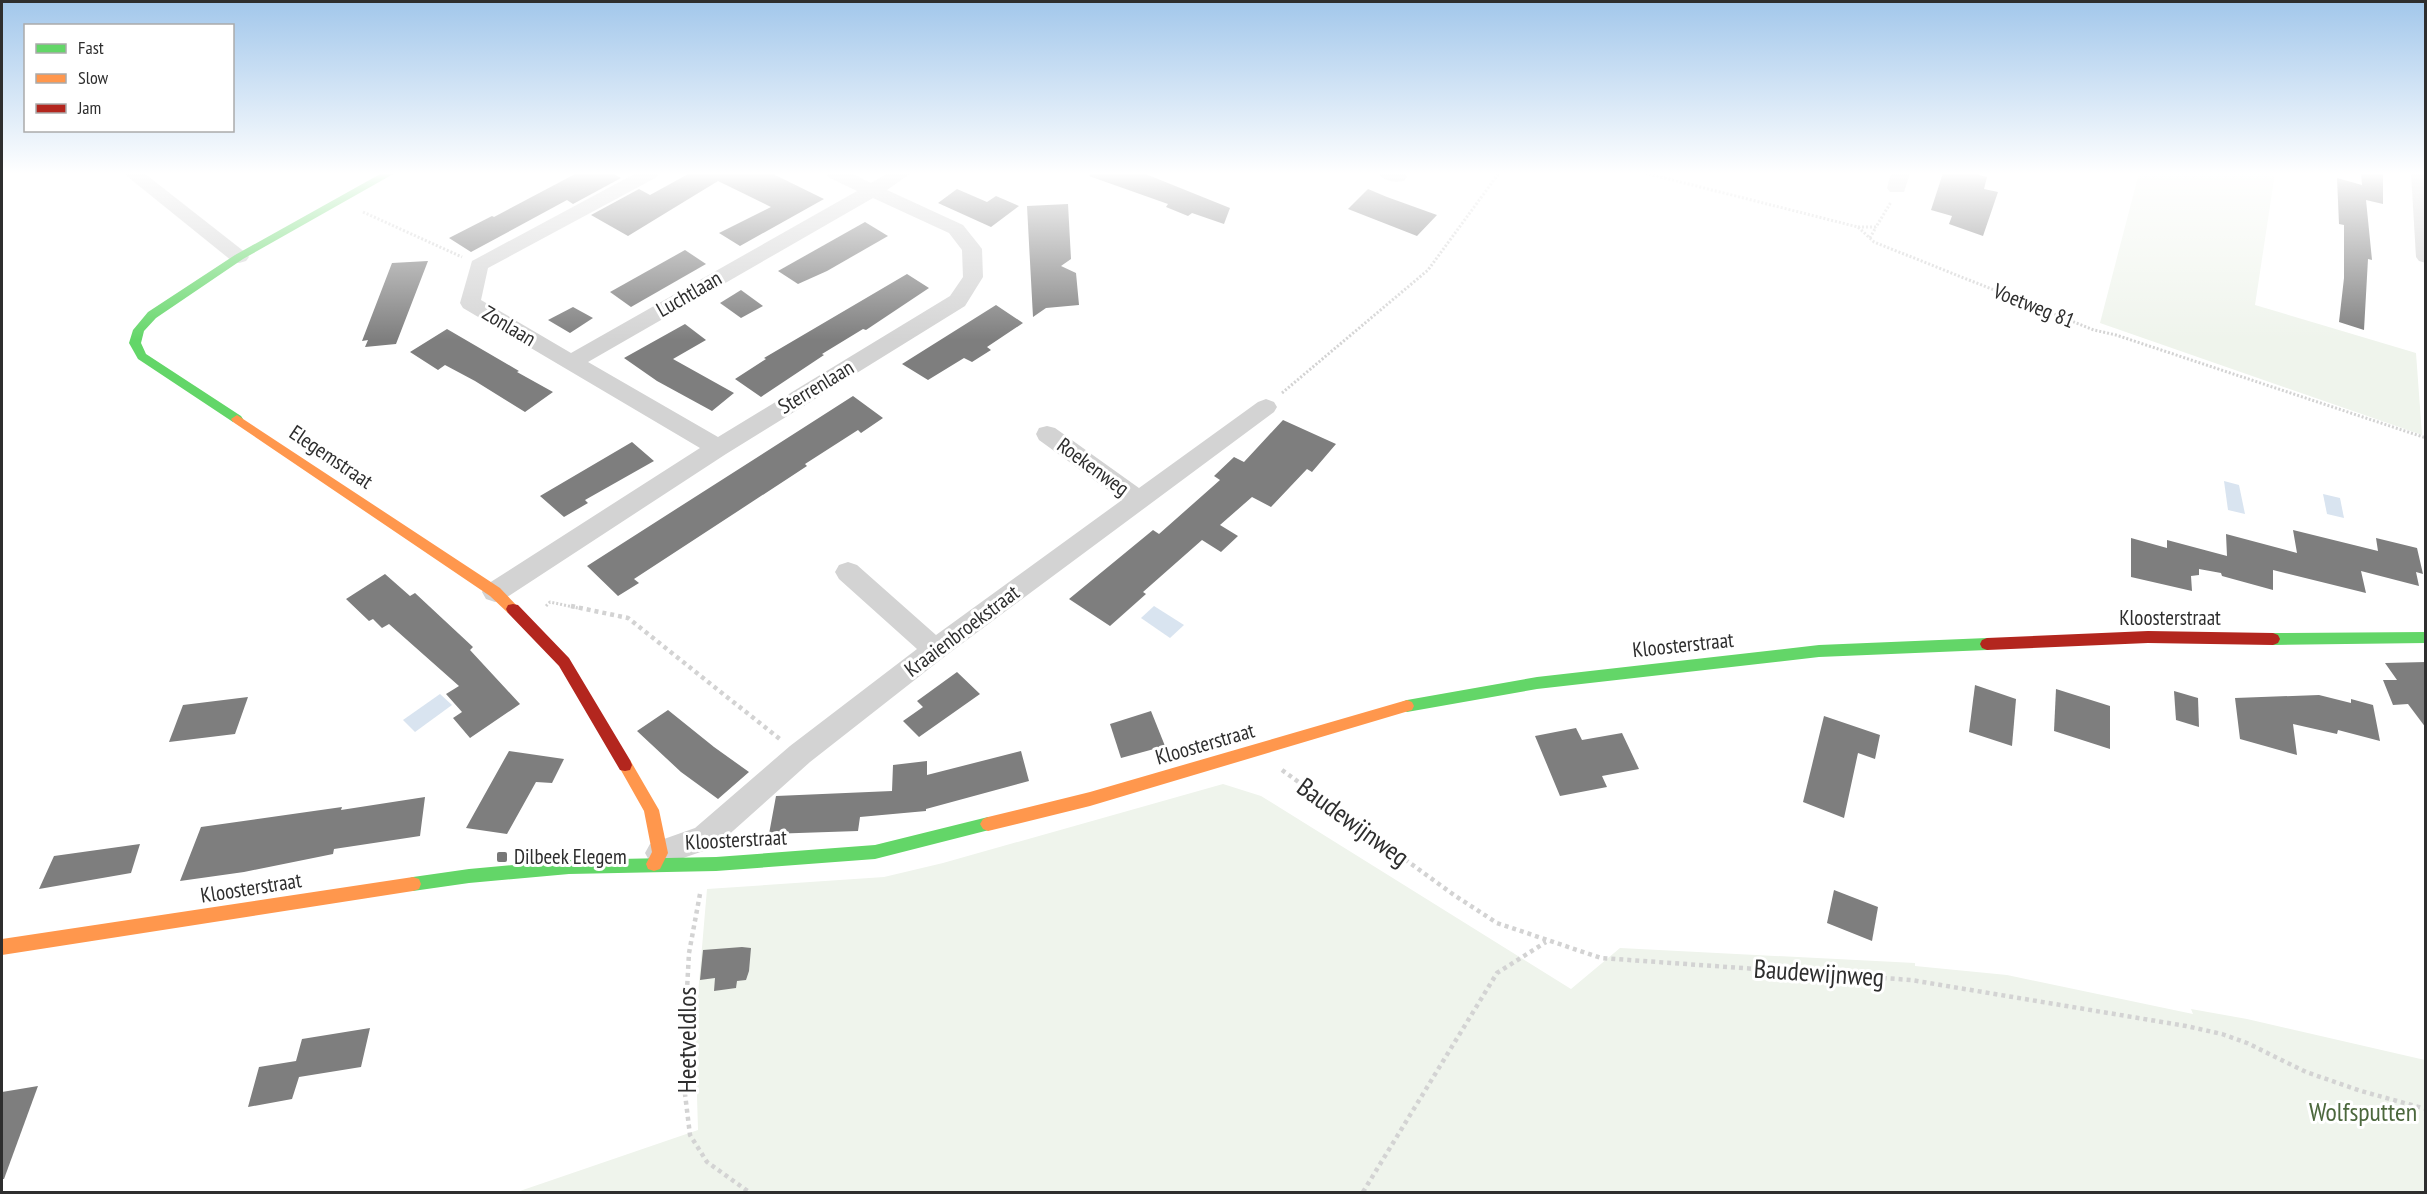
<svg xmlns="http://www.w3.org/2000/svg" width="2427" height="1194" viewBox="0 0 2427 1194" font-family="'PT Sans Narrow',sans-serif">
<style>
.green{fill:#eff4ec}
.water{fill:#d9e4f0}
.building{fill:#7e7e7e}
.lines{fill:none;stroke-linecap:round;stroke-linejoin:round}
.path-far1{stroke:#d3d3d3;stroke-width:3;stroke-dasharray:2 2;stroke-linecap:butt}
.path{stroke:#d3d3d3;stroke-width:4.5;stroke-dasharray:4 4;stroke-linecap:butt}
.street{fill:#d3d3d3;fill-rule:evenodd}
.fast{fill:#63d668;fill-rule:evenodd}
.slow{fill:#ff974d;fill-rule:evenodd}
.jam{fill:#b3261e;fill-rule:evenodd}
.poi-dot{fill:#777;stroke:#fff;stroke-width:2}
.labels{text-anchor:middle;stroke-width:6;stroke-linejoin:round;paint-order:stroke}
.street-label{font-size:21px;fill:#2e2e2e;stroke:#fff}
.poi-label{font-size:21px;fill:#2e2e2e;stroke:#fff;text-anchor:start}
.near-street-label{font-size:26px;fill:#2e2e2e;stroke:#fff}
.near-park-label{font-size:26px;fill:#4c683d;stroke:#fff}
</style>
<rect width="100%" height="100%" fill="#fff"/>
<g class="green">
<path d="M2139 173H2275L2255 305 2416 353 2422 435 2100 323Z"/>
<path d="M1223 784 1261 796 1571 989 1620 948 1915 963V966L2007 975 2193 1014 2191 1009 2247 1019 2425 1060V1192H517L698 1130 695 1029 707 889 884 877 943 863Z"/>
</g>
<g class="water">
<path d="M2224 481 2239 485 2245 514 2228 510Z"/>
<path d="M2323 494 2340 498 2344 518 2327 514Z"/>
<path d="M1154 606 1184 625 1170 638 1141 618Z"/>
<path d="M440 694 452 705 415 732 403 720Z"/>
</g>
<g class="building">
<path d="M577 173H612L621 178 573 204 567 200 471 252 449 238 492 216 494 217Z"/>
<path d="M690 173H771L824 199 740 246 719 233 771 207 718 181 628 236 591 215 639 189 650 195Z"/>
<path d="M1090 173H1143L1230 208 1224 224 1192 213 1188 216 1166 207 1168 204 1089 176Z"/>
<path d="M1943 173H1973L1987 177 1984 189 1998 192 1983 236 1949 224 1952 216 1931 210Z"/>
<path d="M2361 173H2383V204L2366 200 2372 260 2368 259 2364 330 2339 322 2344 278V225L2339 224 2337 178 2362 185Z"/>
<path d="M957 189 987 202 996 196 1019 206 991 227 938 203Z"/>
<path d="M1368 189 1387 197 1437 215 1417 236 1348 209Z"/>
<path d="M1068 204 1071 259 1061 266 1076 273 1079 305 1046 308 1033 317 1027 206Z"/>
<path d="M865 222 888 236 827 271 798 284 778 271Z"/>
<path d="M685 250 706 264 631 307 610 292Z"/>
<path d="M428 261 396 344 365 347 368 340 362 341 392 263Z"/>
<path d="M907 274 929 288 866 330 863 329 822 354 824 355 761 397 735 379 766 359 764 358Z"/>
<path d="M741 290 763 306 741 318 720 303Z"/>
<path d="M996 305 1023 323 987 347 991 350 972 362 964 358 928 380 902 364Z"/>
<path d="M573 307 593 318 570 333 548 320Z"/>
<path d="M685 324 706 340 673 359 734 393 712 411 657 381 624 358Z"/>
<path d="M447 329 519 371 517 372 553 392 525 412 475 381 445 365 438 370 410 352Z"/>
<path d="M853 396 883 418 861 433 858 430 805 464 807 466 634 579 639 583 618 596 587 566Z"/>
<path d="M1283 420 1336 444 1312 472 1307 469 1271 507 1252 497 1220 525 1238 536 1221 552 1202 540 1143 592 1146 594 1110 626 1069 599 1153 530 1159 534 1220 480 1214 476 1234 457 1244 462Z"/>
<path d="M632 442 654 461 585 500 588 503 564 517 540 496Z"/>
<path d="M2293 530 2378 551 2376 538 2417 548 2423 574 2416 572 2419 586 2361 571 2366 593 2273 570V590L2222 576 2221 573 2199 569V575L2191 576 2192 591 2131 577V538L2167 548V540L2227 556 2226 534 2297 553Z"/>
<path d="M385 574 410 596 415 593 473 647 470 650 520 704 470 738 453 718 462 712 446 694 459 686 389 624 382 628 373 619 369 621 346 599Z"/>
<path d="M2426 662V728L2408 704 2393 705 2383 680H2397L2385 663Z"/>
<path d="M957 672 980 694 919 737 903 721 923 707 917 701Z"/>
<path d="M1975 685 2016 699 2012 746 1969 732Z"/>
<path d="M2056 689 2110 706V749L2054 731Z"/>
<path d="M2174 691 2198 698 2199 727 2176 720Z"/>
<path d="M2319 695 2351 703V699L2373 705 2380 741 2338 730 2337 734 2293 724 2297 755 2240 739 2235 698Z"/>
<path d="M248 697 235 734 169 742 183 705Z"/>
<path d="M668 710 714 747 749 772 718 799 681 772 637 731Z"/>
<path d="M1151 711 1165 746 1121 758 1110 724Z"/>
<path d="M1824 716 1880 735 1875 759 1858 753 1844 818 1803 802Z"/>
<path d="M1576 728 1582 740 1622 733 1639 769 1602 776 1607 787 1560 796 1535 736Z"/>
<path d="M509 751 564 759 552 783 536 782 507 834 466 828Z"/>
<path d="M1021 751 1029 781 926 809V811L860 817 858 831 769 834 776 796 892 791 893 765 927 761V775Z"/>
<path d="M425 797 420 836 334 849 333 854 244 872 180 881 201 827 342 807 341 810Z"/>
<path d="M140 844 131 873 39 889 54 856Z"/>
<path d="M1834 890 1878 907 1872 941 1827 923Z"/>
<path d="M742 947 751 948 749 971 746 980 737 981 736 988 714 991 715 978 700 980 703 950Z"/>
<path d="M370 1028 361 1067 299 1077 292 1099 248 1107 259 1067 296 1061 302 1039Z"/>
<path d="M38 1086 4 1179H2V1092Z"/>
</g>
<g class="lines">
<g class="path-far1">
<path d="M1645 173 1858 227 1874 242 2094 330 2116 335 2426 438"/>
<path d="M363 212 462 257"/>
<path d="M1858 227H1876L1891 202"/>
<path d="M1870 238 1876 227"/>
<path d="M1282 393 1428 270 1499 173"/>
<path d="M546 606 550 602 578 608"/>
</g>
<g class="path">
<path d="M571 606 628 618 781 740"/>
<path d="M1282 770 1454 895 1497 923 1601 958 1911 980 2186 1026 2222 1034 2247 1043 2306 1072 2361 1091 2426 1109"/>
<path d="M700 894 689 953 685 1026V1094L690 1135 707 1162 749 1192"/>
<path d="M1363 1192 1497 973 1546 942"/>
</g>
<g class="street">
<path d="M123 173H144L246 253 249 257 246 261 239 263 232 261Z"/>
<path d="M636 173H659L657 177 488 268 481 300 571 353 857 191 828 177 826 173H851L871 183 888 173H911L887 190 963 225 979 245 982 249 983 277 965 306 726 454 504 599 495 602 486 599 482 592 486 585 700 448 463 308 460 303 472 261ZM873 198 949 233 962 250 963 277 950 296 718 437 588 362Z"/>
<path d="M1378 173H1404L1407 177 1404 181C1395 183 1383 181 1378 173Z"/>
<path d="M1891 173H1910L1904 192H1890L1887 188Z"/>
<path d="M2411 173H2426V263L2419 261 2416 257Z"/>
<path d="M1266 399 1274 402 1277 407 1274 412 944 657 810 762 715 847 660 866 650 862 645 853 650 844 695 828 790 746 917 649 839 579 835 572 839 565 848 562 857 565 936 635 1122 500 1039 440 1036 434 1039 428 1047 426 1055 428 1139 488 1258 402Z"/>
</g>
<g class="fast">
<path d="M382 173H395L243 259 156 318 144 331 141 343 146 354 241 416 243 419 241 422H233L138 359 129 343 133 330 148 312 235 255Z"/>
<path d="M2426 632V643L2273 645 2268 643 2266 639 2268 635 2273 633Z"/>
<path d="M1987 638 1992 640 1994 644 1992 648 1987 650 1819 657 1537 689 1407 712 1402 710 1400 706 1402 702 1407 700 1537 677 1819 645Z"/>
<path d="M988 817 993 819 996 824 993 829 875 859 716 871 569 874 469 883 413 891 407 889 405 884 407 879 413 877 469 869 569 860 716 857 875 845Z"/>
</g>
<g class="slow">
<path d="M237 415 500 588 520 609 518 613H508L490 596 233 422 231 419Z"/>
<path d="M1407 700 1412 702 1414 706 1412 710 1090 806 988 831 983 829 980 824 983 819 988 817 1090 792Z"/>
<path d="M625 759 630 760 659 810 668 853 660 869 654 871 648 869 646 864 652 852 644 811 618 765 620 760Z"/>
<path d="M413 877 419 879 421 884 419 889 413 891 2 955V939Z"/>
</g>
<g class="jam">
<path d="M513 604 518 605 569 658 630 760 632 765 630 770 625 771 620 770 559 666 508 613 506 609 508 605Z"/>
<path d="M2148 631 2273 633 2278 635 2280 639 2278 643 2273 645 2148 643 1987 650 1982 648 1980 644 1982 640 1987 638Z"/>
</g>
</g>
<linearGradient id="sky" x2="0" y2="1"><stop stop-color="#a2c7eb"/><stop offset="0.51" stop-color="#fff"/><stop offset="1" stop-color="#fff" stop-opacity="0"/></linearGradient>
<rect width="2427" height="340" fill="url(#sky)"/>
<rect class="poi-dot" x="496" y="851" width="12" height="12" rx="3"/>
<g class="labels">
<g class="street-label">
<text transform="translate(689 294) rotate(-30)" y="7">Luchtlaan</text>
<text transform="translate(2034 306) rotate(22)" y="7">Voetweg 81</text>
<text transform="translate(509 326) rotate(31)" y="7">Zonlaan</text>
<text transform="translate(816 387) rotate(-31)" y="7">Sterrenlaan</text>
<text transform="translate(331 457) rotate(34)" y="7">Elegemstraat</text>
<text transform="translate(1093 467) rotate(36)" y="7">Roekenweg</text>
<text x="2170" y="625">Kloosterstraat</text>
<text transform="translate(962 631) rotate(-37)" y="7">Kraaienbroekstraat</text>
<text transform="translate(1683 645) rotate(-6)" y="7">Kloosterstraat</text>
<text transform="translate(1205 744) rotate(-16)" y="7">Kloosterstraat</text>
<text transform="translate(736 840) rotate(-3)" y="7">Kloosterstraat</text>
<text transform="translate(251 888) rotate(-9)" y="7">Kloosterstraat</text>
</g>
<g class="poi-label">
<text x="514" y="864">Dilbeek Elegem</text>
</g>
<g class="near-street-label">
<text transform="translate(1353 822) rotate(36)" y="9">Baudewijnweg</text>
<text transform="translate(1819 973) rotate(4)" y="9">Baudewijnweg</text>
<text transform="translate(687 1040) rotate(-90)" y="9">Heetveldlos</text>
</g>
<g class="near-park-label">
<text x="2363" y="1121">Wolfsputten</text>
</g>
</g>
<rect width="2427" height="1194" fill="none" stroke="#2e2e2e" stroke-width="6"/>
<rect x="24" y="24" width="210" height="108" fill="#ffffff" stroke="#ababab" stroke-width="1.5"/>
<rect x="36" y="44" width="30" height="9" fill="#63d668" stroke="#ababab" stroke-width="1.5"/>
<text x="78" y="54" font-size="18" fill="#2e2e2e">Fast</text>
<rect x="36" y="74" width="30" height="9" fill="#ff974d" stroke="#ababab" stroke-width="1.5"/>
<text x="78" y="84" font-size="18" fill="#2e2e2e">Slow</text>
<rect x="36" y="104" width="30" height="9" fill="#b3261e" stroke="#ababab" stroke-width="1.5"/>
<text x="78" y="114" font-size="18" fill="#2e2e2e">Jam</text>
</svg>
